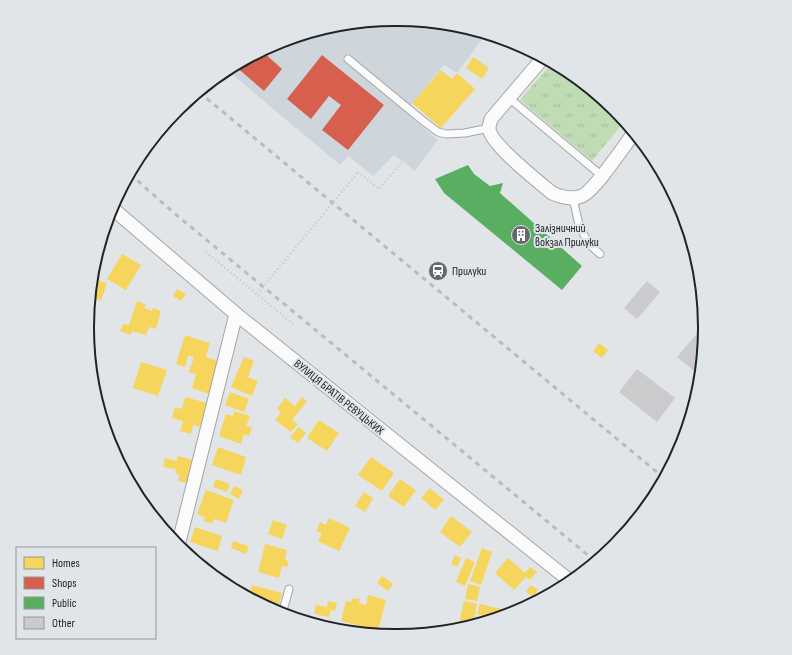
<svg xmlns="http://www.w3.org/2000/svg" width="792" height="655" viewBox="0 0 792 655" font-family="'Sofia Sans Condensed',sans-serif">
<style>
.built{fill:#ced6db}
.grass{fill:url(#grass-tufts)}
.homes{fill:#f6d55c}
.shops{fill:#d6604d}
.public{fill:#5aae61}
.building{fill:#cbcbcd}
.lines{fill:none;stroke-linecap:round;stroke-linejoin:round}
.lane-casing{stroke:#a3a5a7;stroke-width:9}
.street-casing{stroke:#a3a5a7;stroke-width:15}
.path{stroke:#c3c4c5;stroke-width:2.5;stroke-dasharray:1 3;stroke-linecap:butt}
.lane{stroke:#fbfbfc;stroke-width:7}
.street{stroke:#fbfbfc;stroke-width:13}
.rail{stroke:#bbbbbc;stroke-width:3;stroke-dasharray:5 5;stroke-linecap:butt}
.path-bridge{stroke:#c3c4c5;stroke-width:2.5;stroke-dasharray:1 3;stroke-linecap:butt}
.labels{text-anchor:middle;stroke-width:4;stroke-linejoin:round;paint-order:stroke}
.poi-label{font-size:12px;fill:#212325;stroke:#e0e5ea;text-anchor:start}
.street-label{font-size:12px;fill:#212325;stroke:#e0e5ea}
.rim{fill:none;stroke:#212325;stroke-width:2}
</style>
<defs>
<pattern id="grass-tufts" width="24" height="20" patternUnits="userSpaceOnUse"><rect width="24" height="20" fill="#c0dcb5"/><path d="M3 7l-1-3M5 7V3M7 7l1-3M15 17l-1-3M17 17v-4M19 17l1-3" fill="none" stroke="#a5bc9c"/></pattern>
</defs>
<rect width="100%" height="100%" fill="#e2e5e8"/>
<path class="built" d="M396 19 456 25 486 34 457 73 444 65 405 112 438 140 415 171 394 155 373 176 348 156 340 165 227 70 278 42 336 25Z"/>
<path class="grass" d="M552 63C577 76 606 100 624 122L592 161 520 100Z"/>
<g class="homes">
<path d="M473 57 489 68 482 79 466 68Z"/>
<path d="M441 70 452 79 457 73 475 89 441 128 412 103Z"/>
<path d="M122 254 141 265 126 290 107 279Z"/>
<path d="M97 280 107 283 101 301 91 298Z"/>
<path d="M177 289 186 294 181 301 173 296Z"/>
<path d="M137 301 146 305 144 308 152 311 153 308 161 311 156 329 149 327 146 335 132 331 131 335 120 331 123 324 129 325Z"/>
<path d="M185 335 210 343 206 357 219 361 209 394 192 388 196 374 189 372 194 357 188 356 185 367 176 364Z"/>
<path d="M599 343 608 350 602 358 593 351Z"/>
<path d="M244 357 254 361 248 377 258 381 252 396 231 387Z"/>
<path d="M141 362 167 370 158 396 133 388Z"/>
<path d="M230 392 249 399 244 412 225 405Z"/>
<path d="M185 397 207 403 200 427 193 425 191 434 180 431 183 421 172 418 175 407 182 409Z"/>
<path d="M302 397 307 401 292 420 298 424 291 432 275 420 281 412 277 409 285 398 295 406Z"/>
<path d="M234 411 250 416 246 426 252 427 249 436 244 434 241 444 219 436 226 414 233 416Z"/>
<path d="M319 420 339 433 327 451 307 438Z"/>
<path d="M299 427 306 433 298 443 290 437Z"/>
<path d="M218 447 246 457 241 475 212 465Z"/>
<path d="M178 456 193 460 187 483 178 481 180 475 175 473 176 469 163 467 165 458 177 461Z"/>
<path d="M371 457 394 473 382 491 358 475Z"/>
<path d="M216 479 230 484 227 492 213 487Z"/>
<path d="M400 479 416 490 404 507 388 496Z"/>
<path d="M234 486 243 490 239 499 230 494Z"/>
<path d="M430 488 444 500 435 510 421 498Z"/>
<path d="M206 490 234 500 226 523 214 519 212 524 204 521 205 517 197 514Z"/>
<path d="M364 492 373 498 365 512 355 506Z"/>
<path d="M451 516 472 532 460 547 440 532Z"/>
<path d="M329 518 350 528 339 551 318 541 322 533 316 531 320 522 326 525Z"/>
<path d="M273 520 287 525 282 539 268 534Z"/>
<path d="M195 527 222 536 218 551 190 542Z"/>
<path d="M233 541 249 546 246 554 231 548Z"/>
<path d="M265 544 287 550 285 560 289 561 287 567 282 566 279 578 258 572Z"/>
<path d="M482 548 492 552 481 585 470 581Z"/>
<path d="M455 555 461 558 457 567 451 564Z"/>
<path d="M466 558 475 562 465 586 456 582Z"/>
<path d="M508 558 525 573 530 567 537 572 530 580 526 577 514 590 495 573Z"/>
<path d="M382 576 393 584 388 591 377 583Z"/>
<path d="M468 584 480 587 477 601 465 599Z"/>
<path d="M252 585 282 593 278 608 264 605 254 600 255 596 250 595Z"/>
<path d="M530 585 538 589 534 597 526 592Z"/>
<path d="M368 595 386 600 378 631 341 621 346 601 351 602 353 598 360 599 359 603 366 605Z"/>
<path d="M328 601 337 603 335 611 331 610 329 617 314 614 316 605 327 607Z"/>
<path d="M464 601 477 604 473 625 469 626 459 624Z"/>
<path d="M480 604 501 609 500 614 505 615 479 623 481 615 477 614Z"/>
<path d="M331 622 338 625 336 630 329 628Z"/>
</g>
<g class="shops">
<path d="M262 51 282 69 264 91 235 66Z"/>
<path d="M322 55 384 105 348 150 322 130 341 105 329 96 311 119 287 99Z"/>
</g>
<path class="public" d="M468 165 474 174 490 186 503 183 500 193 582 266 562 290 444 193 435 179Z"/>
<g class="building">
<path d="M647 281 660 292 637 319 624 308Z"/>
<path d="M701 329 704 332 700 376 677 357Z"/>
<path d="M637 369 675 398 657 422 619 392Z"/>
<path d="M307 614 323 620 321 626 304 621Z"/>
</g>
<g class="lines">
<g class="lane-casing">
<g id="lane">
<path d="M348 59 422 120 438 132 446 134 465 133 489 128"/>
<path d="M509 98 602 176"/>
<path d="M573 198 579 225 588 243 600 254"/>
<path d="M282 614 289 589"/>
</g>
</g>
<g class="street-casing">
<g id="street">
<path d="M543 58 491 119C491 121 489 125 489 128 489 143 539 182 552 193 561 197 572 200 582 196 596 189 623 147 634 133"/>
<path d="M112 208 236 314 570 581"/>
<path d="M178 546 236 314"/>
</g>
</g>
<g class="path">
<path d="M358 172 379 189 401 163"/>
<path d="M206 252 294 325"/>
</g>
<use href="#lane" class="lane"/>
<use href="#street" class="street"/>
<g class="rail">
<path d="M199 92 664 478"/>
<path d="M130 174 174 213 595 561"/>
</g>
<path class="path-bridge" d="M257 294 358 172"/>
</g>
<defs>
<g id="building-disc" transform="scale(1)"><circle r="9.5" fill="#656769" stroke="#e0e5ea"/><path d="M-4-6H4V6H1V3H-1V6H-4ZM-2.5-4.3h1.7v1.8h-1.7ZM.8-4.3h1.7v1.8H.8ZM-2.5-1h1.7V.8h-1.7ZM.8-1h1.7V.8H.8Z" fill="#fff"/></g>
<g id="station-disc" transform="scale(1)"><circle r="9.5" fill="#656769" stroke="#e0e5ea"/><path d="M-3-6H3Q5-6 5-4V2Q5 4 3 4L4.5 6H3L1.5 4h-3L-3 6H-4.5L-3 4Q-5 4-5 2V-4Q-5-6-3-6ZM-3.5-4v3h7v-3ZM-3.5 1v1.5H-2V1ZM2 1v1.5H3.5V1Z" fill="#fff"/></g>
</defs>
<g fill-rule="evenodd">
<use href="#building-disc" x="521" y="235"/>
<use href="#station-disc" x="438" y="271"/>
</g>
<g class="labels">
<g class="poi-label">
<text x="535" y="232">Залізничний<tspan x="535" dy="14">вокзал Прилуки</tspan></text>
<text x="452" y="275">Прилуки</text>
</g>
<g class="street-label">
<text transform="translate(339 397) rotate(39)" y="4">ВУЛИЦЯ БРАТІВ РЕВУЦЬКИХ</text>
</g>
</g>
<path d="M0 0H792V655H0ZM395 26H397A301 301 0 0 1 698 327V328A301 301 0 0 1 397 629H395A301 301 0 0 1 94 328V327A301 301 0 0 1 395 26Z" fill="#e0e5ea" fill-rule="evenodd"/>
<path class="rim" d="M395 26H397A301 301 0 0 1 698 327V328A301 301 0 0 1 397 629H395A301 301 0 0 1 94 328V327A301 301 0 0 1 395 26Z"/>
<rect x="16" y="547" width="140" height="92" fill="#e0e5ea" stroke="#94979b"/>
<rect x="24" y="557" width="20" height="12" fill="#f6d55c" stroke="#94979b"/>
<text x="52" y="567" font-size="12" fill="#212325">Homes</text>
<rect x="24" y="577" width="20" height="12" fill="#d6604d" stroke="#94979b"/>
<text x="52" y="587" font-size="12" fill="#212325">Shops</text>
<rect x="24" y="597" width="20" height="12" fill="#5aae61" stroke="#94979b"/>
<text x="52" y="607" font-size="12" fill="#212325">Public</text>
<rect x="24" y="617" width="20" height="12" fill="#cbcbcd" stroke="#94979b"/>
<text x="52" y="627" font-size="12" fill="#212325">Other</text>
</svg>
